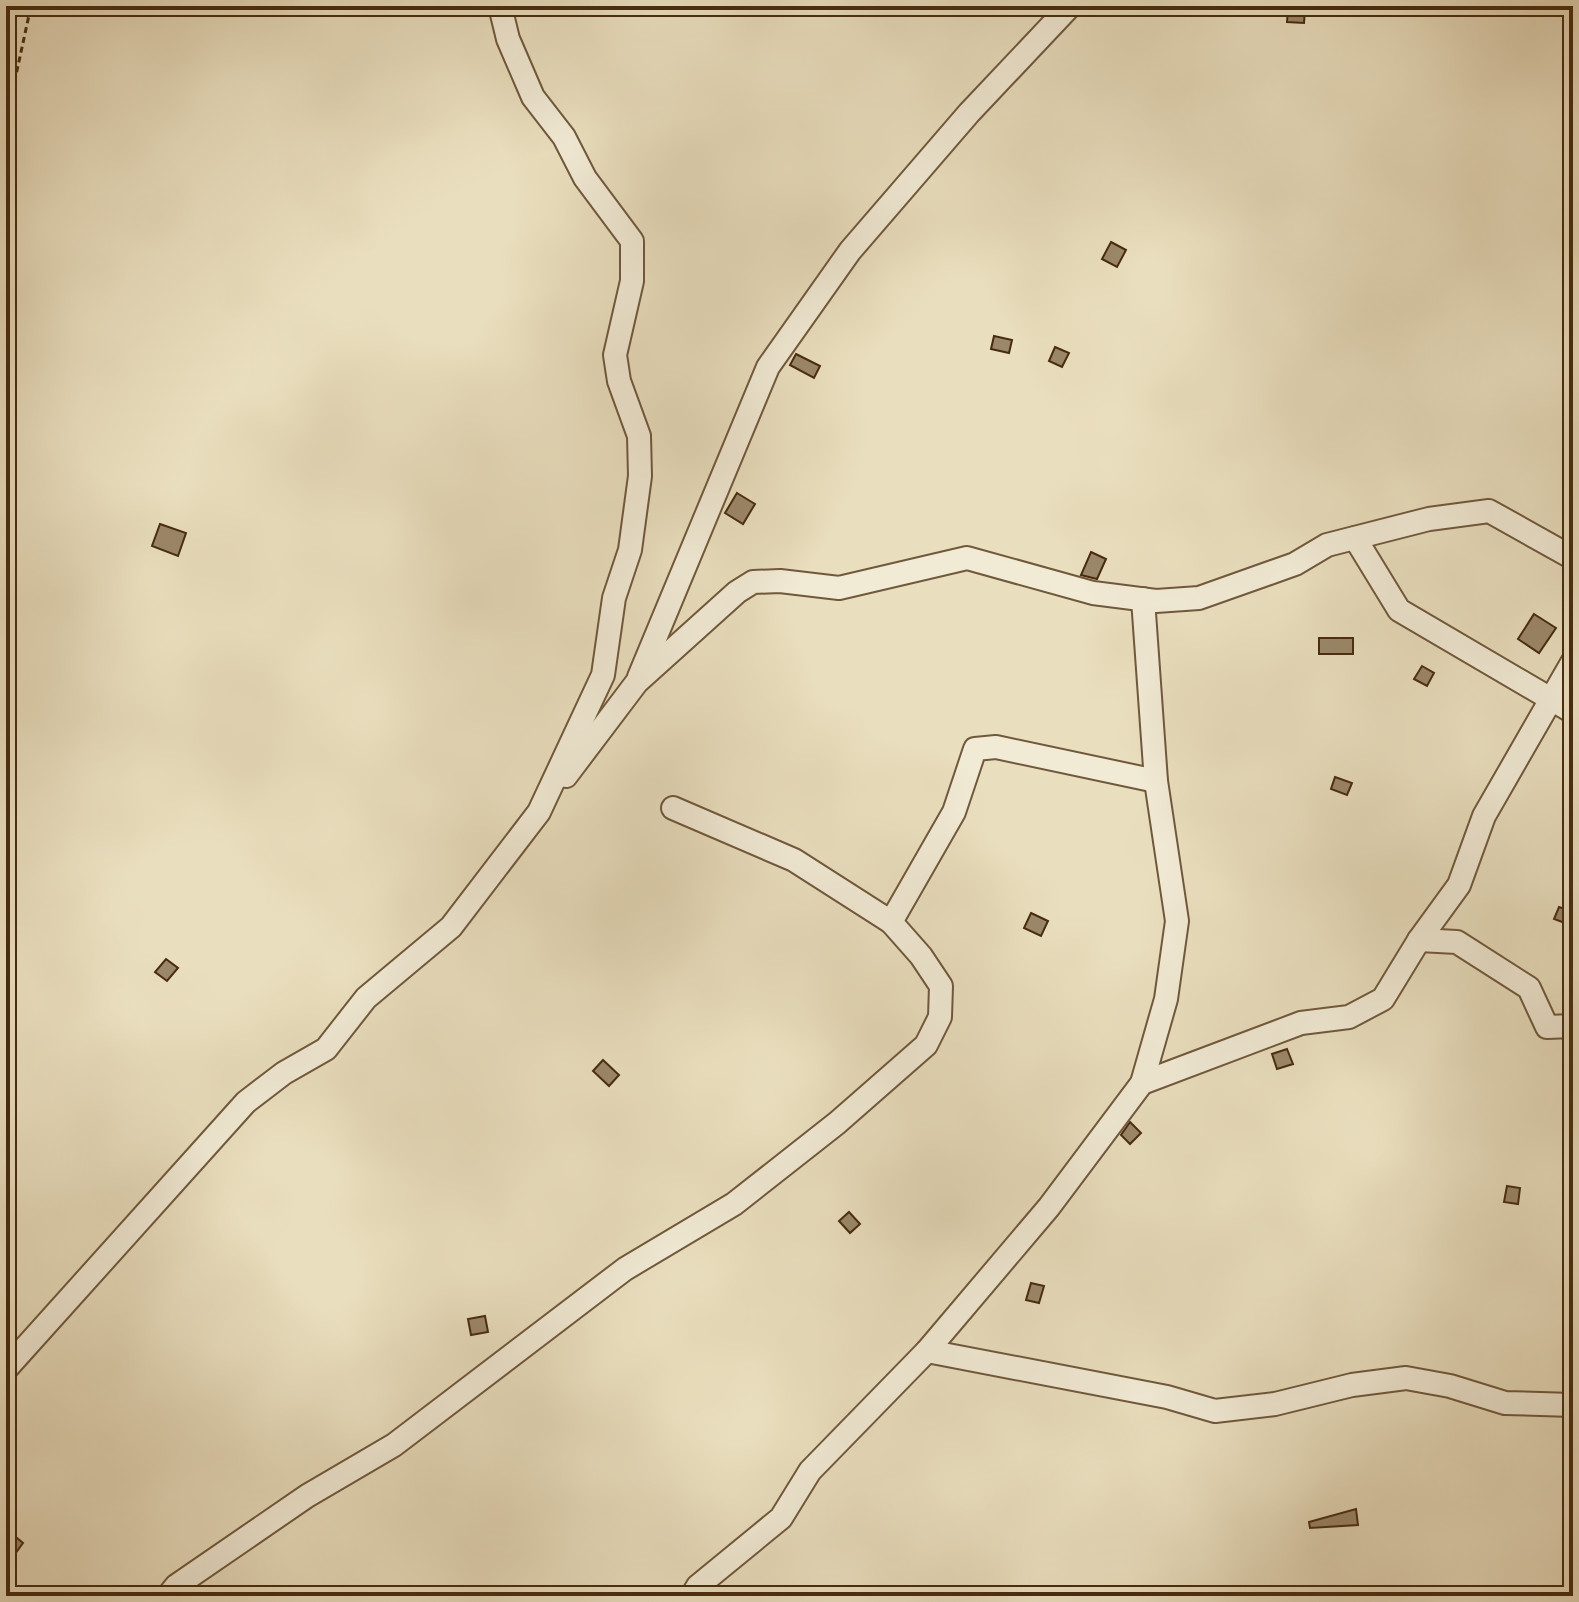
<svg xmlns="http://www.w3.org/2000/svg" width="1579" height="1602" viewBox="0 0 1579 1602" font-family="'Libre Bodoni',serif">
<style>
.building{fill:#9b886a;stroke:#472b0f;stroke-width:2}
.lines{fill:none;stroke-linecap:round;stroke-linejoin:round}
.minor-casing{stroke:#70583b;stroke-width:26}
.path{stroke:#472b0f;stroke-width:3;stroke-dasharray:6 4;stroke-linecap:butt}
.minor{stroke:#f1ead5;stroke-width:22}
</style>
<rect width="100%" height="100%" fill="#e9debe"/>
<filter id="stains"><feTurbulence type="fractalNoise" baseFrequency=".0025" numOctaves="4"/><feColorMatrix values="0 0 0 0 .2 0 0 0 0 .09 0 0 0 0 .02 0 0 0 .5 -.17"/></filter>
<radialGradient id="worn" r=".72"><stop offset=".6" stop-color="#630" stop-opacity="0"/><stop offset="1" stop-color="#630" stop-opacity=".3"/></radialGradient>
<g class="building">
<path d="M1288 8 1305 9 1304 23 1287 22Z"/>
<path d="M1111 242 1126 250 1117 267 1102 259Z"/>
<path d="M994 336 1012 340 1009 353 991 349Z"/>
<path d="M1055 347 1069 353 1062 367 1049 361Z"/>
<path d="M796 354 820 366 814 378 790 365Z"/>
<path d="M737 493 755 504 743 524 725 513Z"/>
<path d="M160 524 186 533 178 556 152 546Z"/>
<path d="M1091 552 1106 559 1097 579 1081 575Z"/>
<path d="M1534 614 1556 628 1539 653 1518 639Z"/>
<rect x="1319" y="638" width="34" height="16"/>
<path d="M1422 666 1434 673 1427 686 1414 679Z"/>
<path d="M1335 777 1352 783 1347 795 1331 789Z"/>
<path d="M1559 907 1573 912V926L1554 919Z"/>
<path d="M1031 913 1048 921 1041 936 1024 928Z"/>
<path d="M166 959 178 968 167 981 155 972Z"/>
<path d="M1287 1049 1293 1064 1277 1069 1272 1054Z"/>
<path d="M603 1060 619 1075 609 1086 593 1071Z"/>
<path d="M1130 1122 1141 1133 1130 1144 1121 1135Z"/>
<path d="M1507 1186 1520 1188 1518 1204 1504 1202Z"/>
<path d="M849 1212 860 1224 850 1233 839 1221Z"/>
<path d="M1031 1283 1044 1286 1039 1303 1026 1300Z"/>
<path d="M485 1316 488 1332 471 1335 468 1319Z"/>
<path d="M1356 1509 1358 1525 1310 1528 1309 1522Z"/>
<path d="M6 1529 23 1543 15 1554 6 1547Z"/>
</g>
<g class="lines">
<g class="minor-casing">
<g id="minor">
<path d="M1355 538 1399 610 1573 712"/>
<path d="M639 677 768 367 850 251 969 113 1070 6"/>
<path d="M566 776 637 682 737 592 753 582 780 581 839 588 967 558 1093 593 1156 601 1199 598 1295 564 1327 545 1429 519 1489 511 1573 558"/>
<path d="M891 922 954 812 975 749 996 747 1156 781"/>
<path d="M1419 940 1457 942 1529 988 1547 1027 1573 1026"/>
<path d="M1142 1083 1166 999 1177 921 1156 781 1143 599"/>
<path d="M927 1351 1167 1397 1215 1411 1275 1404 1352 1385 1406 1378 1450 1386 1505 1403 1573 1405"/>
<path d="M6 1369 246 1102 284 1073 326 1049 366 998 451 927 539 812 603 675 614 598 630 550 640 476 639 436 619 381 615 355 632 281V241L585 178 564 137 533 97 508 39 500 6"/>
<path d="M168 1596 176 1586 307 1496 394 1445 625 1269 734 1204 837 1123 926 1045 940 1017 941 986 921 956 891 922 794 860 673 808"/>
<path d="M692 1596 698 1586 781 1518 810 1471 927 1351 1049 1207 1142 1083 1301 1023 1349 1017 1383 999 1419 940 1459 885 1484 816 1573 661"/>
</g>
</g>
<path class="path" d="M6 121 31 6"/>
<use href="#minor" class="minor"/>
</g>
<rect width="1579" height="1602" fill="none" stroke="#e9debe" stroke-width="32"/>
<rect x="8" y="8" width="1563" height="1586" fill="none" stroke="#472b0f" stroke-width="4"/>
<rect x="16" y="16" width="1547" height="1570" fill="none" stroke="#472b0f" stroke-width="2"/>
<rect width="100%" height="100%" filter="url(#stains)"/>
<rect width="100%" height="100%" fill="url(#worn)"/>
</svg>
